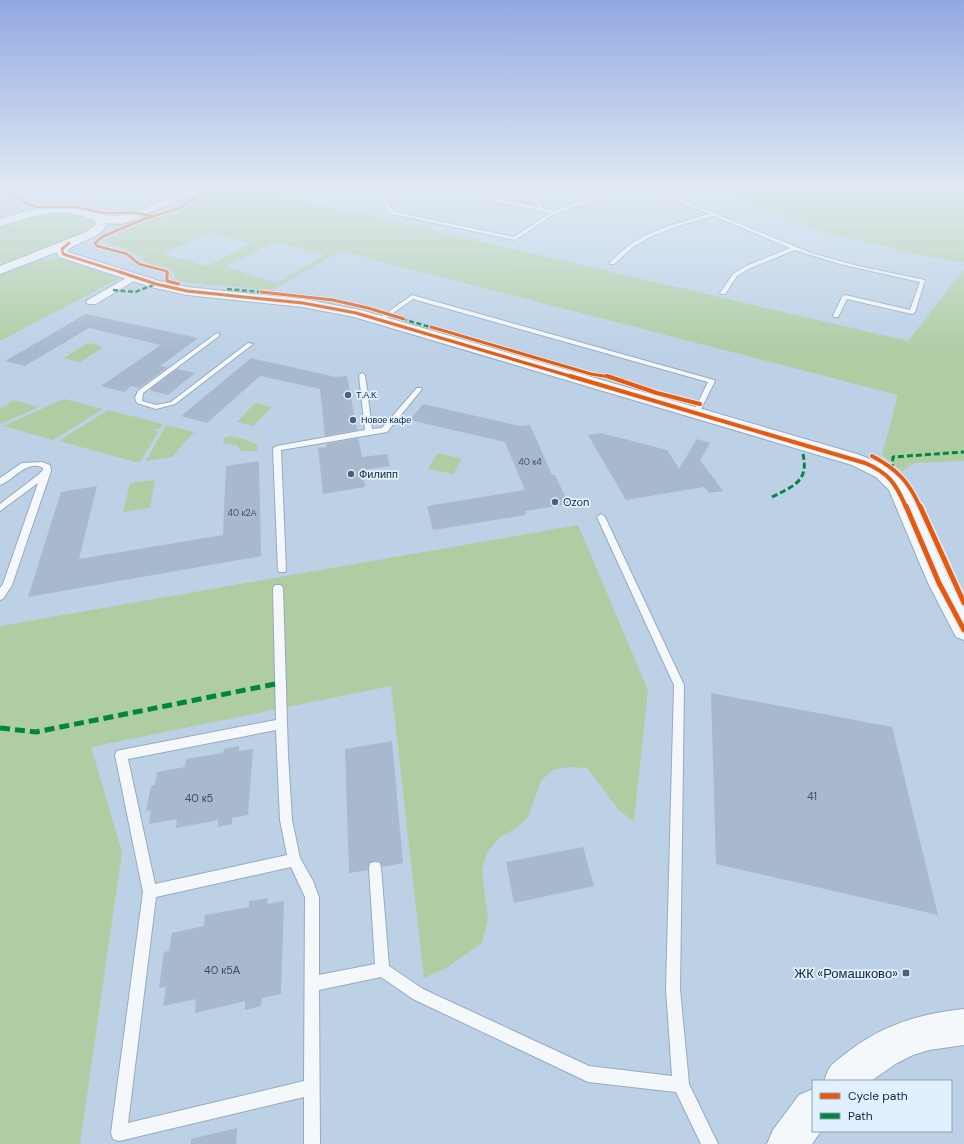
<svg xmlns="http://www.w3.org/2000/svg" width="964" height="1144" viewBox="0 0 964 1144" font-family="'DM Sans',sans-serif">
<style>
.green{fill:#aecda3;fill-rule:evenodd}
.building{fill:#a8b8ce}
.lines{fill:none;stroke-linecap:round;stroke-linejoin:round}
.service-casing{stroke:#97aabc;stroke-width:2}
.minor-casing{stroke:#97aabc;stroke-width:2}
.tertiary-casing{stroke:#97aabc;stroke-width:2}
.service{fill:#f5f8fb;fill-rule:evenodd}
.minor{fill:#f5f8fb;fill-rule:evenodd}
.tertiary{fill:#f5f8fb;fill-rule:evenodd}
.quiet-far2{stroke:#00873e;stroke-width:2.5;stroke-dasharray:5 2.5;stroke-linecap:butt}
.quiet-far1{stroke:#00873e;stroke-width:3;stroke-dasharray:6 3;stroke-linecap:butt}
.quiet{stroke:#00873e;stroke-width:5;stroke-dasharray:10 5;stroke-linecap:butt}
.cycleway-far3-casing{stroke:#e1f0fe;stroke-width:4}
.cycleway-far2-casing{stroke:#e1f0fe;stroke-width:4.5}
.cycleway-far1-casing{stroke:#e1f0fe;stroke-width:6}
.cycleway-casing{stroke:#e1f0fe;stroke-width:8}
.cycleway-far3{stroke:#e8590c;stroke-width:2.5}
.cycleway-far2{stroke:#e8590c;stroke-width:3}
.cycleway-far1{stroke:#e8590c;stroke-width:4}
.cycleway{stroke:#e8590c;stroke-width:5}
.poi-dot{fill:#4e6174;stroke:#e1f0fe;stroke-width:1.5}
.labels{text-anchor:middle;stroke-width:3.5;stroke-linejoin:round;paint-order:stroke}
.far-poi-label{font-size:9px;fill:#122537;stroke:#e1f0fe;text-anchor:start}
.number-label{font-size:9px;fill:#3c4e61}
.poi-label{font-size:11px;fill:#122537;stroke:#e1f0fe;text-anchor:start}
.near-number-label{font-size:11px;fill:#3c4e61}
.near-poi-label{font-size:13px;fill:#122537;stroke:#e1f0fe;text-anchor:end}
</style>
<rect width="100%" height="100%" fill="#bcd1e6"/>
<g class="green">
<path d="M210 191H264L908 341 964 269V461L915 463 902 471 882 455 898 395 341 251 272 290 181 282 176 279 172 269 147 263 137 254 104 242 105 240 110 238 157 217 176 212 183 209 197 197ZM210 232 252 243 207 266 163 254ZM274 242 325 255 277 283 225 267Z"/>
<path d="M713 191H964V263L907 252 821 231Z"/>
<path d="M50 212 73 213 92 219 95 224 89 230 82 234 0 267V225Z"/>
<path d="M49 259H62L120 278 0 341V275L30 262Z"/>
<path d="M88 343 103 347 80 362 64 358Z"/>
<path d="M64 399 103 409 53 440 3 426Z"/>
<path d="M13 400 39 407 0 424V408L7 405Z"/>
<path d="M255 403 272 407 253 426 237 422Z"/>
<path d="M108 410 163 424 160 429H156L154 430 158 432 140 462H135L59 441Z"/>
<path d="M166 425 194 432 172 457 146 461Z"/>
<path d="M229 436 244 439 258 445V451H242L236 445 223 443 224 438Z"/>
<path d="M438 453 462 459 453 474 428 469Z"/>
<path d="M155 480 150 508 123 512 130 483Z"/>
<path d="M578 525 648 690 634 822 619 810 587 768 569 767 552 770 541 781 528 817 515 829 500 837 487 852 482 871 488 919 482 943 446 968 424 978 391 686 91 747 122 852 80 1144H0V626Z"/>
</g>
<g class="building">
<path d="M86 314 198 338 160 366 168 367 139 388 131 386 124 392 101 386 161 345 89 328 25 366 5 361Z"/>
<path d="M251 358 336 377 347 376 357 430 325 436 320 389 260 376 207 423 181 416Z"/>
<path d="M177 369 195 373 168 395 149 390Z"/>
<path d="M423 404 520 426 530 425 552 475H555L569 504 525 511 526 515 433 530 427 506 525 490 505 442 410 420Z"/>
<path d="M601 433 667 450 679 469 697 439 710 443 700 460 723 491 709 493 704 487 626 500 588 435Z"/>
<path d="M358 438 362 457 387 454 390 466 363 470 365 487 323 494 318 448 326 447V444Z"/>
<path d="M259 461 261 556 28 597 61 492 97 486 79 559 223 535 226 466Z"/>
<path d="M711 693 892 727 938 915 716 864Z"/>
<path d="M392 741 403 863 382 867 380 862 375 861 369 863 368 870 349 873 345 749Z"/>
<path d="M239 746V751L253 749 248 815 232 818V824L218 827V820L176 828 177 819 149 824 151 810 146 811 151 786 155 785 157 772 185 767 186 759 223 753 224 749Z"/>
<path d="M583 847 594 886 514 903 506 862Z"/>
<path d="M268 898 267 904 284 901 281 994 262 998 261 1006 245 1010V1001L195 1013 196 999 163 1006 166 987 159 988 164 952 169 951 172 933 204 926 205 915 249 907V901Z"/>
<path d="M237 1128 236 1144H191V1139Z"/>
</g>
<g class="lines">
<g class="service-casing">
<g id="service">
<path d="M327 191H333L315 199 312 198Z"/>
<path d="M386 191H390L388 204 395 212 514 237 550 213 466 195 465 193 467 191H482L469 193 538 207V204L512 191H517L541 202 542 208 554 211 592 197 613 191H620L556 213 515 240 392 214C384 207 382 201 386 191Z"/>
<path d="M652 191H658L714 213H718V215L811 253 858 266 925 280 915 312 912 314 847 299 838 317H834L833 316 842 297 845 295 910 310 920 282 840 264 795 250 750 268 737 276 725 294H721L720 293 733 274 746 266 790 248 714 216 678 226 650 237 633 247 614 264H610V262C619 254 627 246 637 240 659 227 685 221 710 214Z"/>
<path d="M412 295 714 380 715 381 699 413 696 415 693 413 708 382 413 299 382 321H378V319Z"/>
<path d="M217 333 220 335 219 336 143 393 142 401 156 405 171 402 248 343 253 344 175 404 156 409 137 403 135 398 138 391Z"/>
<path d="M362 373 365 375 372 429 382 428 417 388H421L422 389 387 432 281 450 286 570 285 572H279L278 570 273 448 277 446 365 430 359 375Z"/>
<path d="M42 462 50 465 51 471 12 585 3 599 0 600V588L3 584 38 483 0 511V504L38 475 43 470V468C27 459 14 480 0 485V478L22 463Z"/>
<path d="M601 514 605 517 684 685 680 989 689 1084 718 1144H701L676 1092 588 1082 413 999 381 977 319 990 320 1144H304V1097L119 1141 113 1139 111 1133 143 892 115 755 117 751 121 750 276 720 273 588 275 585H281L283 588 288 755 292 820 300 858 313 881 319 897V975L375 964 369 868 370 863 375 862 380 863 381 868 389 966 423 989 589 1066 672 1076 666 989 674 685 597 517ZM276 730 280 820 287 855 155 884 128 759ZM291 867 305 897 304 1081 128 1123 156 897Z"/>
</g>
</g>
<g class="minor-casing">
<path id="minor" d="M133 274 138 277 137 279 96 304H88L86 302 88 300Z"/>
</g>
<g class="tertiary-casing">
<g id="tertiary">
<path d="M183 191H197L195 193 141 216 140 218 121 224 106 223C105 237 78 241 68 250V252L159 281 187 287 303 299 361 310 857 454 878 462 890 468 900 477 908 488 950 582 964 608V640L956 637 928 583 889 490 876 477 852 465 354 317 303 307 187 295 151 287 59 257 57 252 0 274V266L86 232 96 224 93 219C87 218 81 215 74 214 49 209 24 220 0 226V219C23 212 51 203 75 207 90 210 102 217 117 216 136 214 165 199 183 191Z"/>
<path d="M964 1009V1045L929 1050 913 1055 897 1063 871 1081H824C826 1077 827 1071 830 1067 835 1061 843 1056 849 1051 883 1025 922 1013 964 1009Z"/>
<path d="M813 1089V1131H821L812 1144H767L773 1130 799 1095Z"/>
</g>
</g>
<use href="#service" class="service"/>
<use href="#minor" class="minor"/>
<use href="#tertiary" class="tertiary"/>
<g class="quiet-far2">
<path d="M227 289 263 292"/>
<path d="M113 290 135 292 156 284"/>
<path d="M402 319 434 328"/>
</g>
<g class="quiet-far1">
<path d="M892 470 893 457 964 452"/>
<path d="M772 497C794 486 809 481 803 454"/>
</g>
<path class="quiet" d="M0 728 36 732 280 683"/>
<g class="cycleway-far3-casing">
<g id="cycleway-far3">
<path d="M0 191 36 207H75L104 213H136L151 216"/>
<path d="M69 243 62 249 63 254 123 273"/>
<path d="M168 273 166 271 139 264 127 254 97 246 95 243 102 237 144 219 180 208 196 196 206 191"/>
</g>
</g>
<g class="cycleway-far2-casing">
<g id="cycleway-far2">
<path d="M120 272 156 284 187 291 303 303 356 313 573 377"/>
<path d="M167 272V281L179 284"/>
<path d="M261 292 333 300 368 308 404 319"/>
<path d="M431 327 591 374 610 377"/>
</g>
</g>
<g class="cycleway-far1-casing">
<g id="cycleway-far1">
<path d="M570 376 865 463C889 473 896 484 906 507"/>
<path d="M607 376 657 393 700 404"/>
<path d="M872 456C897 469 909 482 920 507"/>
</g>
</g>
<g class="cycleway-casing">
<g id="cycleway">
<path d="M906 506 939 583 964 630"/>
<path d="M920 506 964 603"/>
</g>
</g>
<use href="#cycleway-far3" class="cycleway-far3"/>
<use href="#cycleway-far2" class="cycleway-far2"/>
<use href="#cycleway-far1" class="cycleway-far1"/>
<use href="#cycleway" class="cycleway"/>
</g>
<linearGradient id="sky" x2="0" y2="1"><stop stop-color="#92a8e3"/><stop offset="0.54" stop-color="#e1eaf4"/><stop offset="1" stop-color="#e1eaf4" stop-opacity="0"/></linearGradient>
<rect width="964" height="351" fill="url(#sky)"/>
<g class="poi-dot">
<circle cx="348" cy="395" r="4"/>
<circle cx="353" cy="420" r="4"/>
<circle cx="351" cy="474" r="4"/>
<circle cx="555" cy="502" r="4"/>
<rect x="902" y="969" width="8" height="8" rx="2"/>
</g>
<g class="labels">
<g class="far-poi-label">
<text x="356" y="398">Т.А.К.</text>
<text x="361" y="423">Новое кафе</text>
</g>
<g class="number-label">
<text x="530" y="465">40 к4</text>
<text x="242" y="516">40 к2А</text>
</g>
<g class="poi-label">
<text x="359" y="478">Филипп</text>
<text x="563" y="506">Ozon</text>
</g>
<g class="near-number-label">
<text x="812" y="800">41</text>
<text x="199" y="802">40 к5</text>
<text x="222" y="974">40 к5А</text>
</g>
<g class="near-poi-label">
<text x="898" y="978">ЖК «Ромашково»</text>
</g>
</g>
<rect x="812" y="1080" width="140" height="52" fill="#e1f0fe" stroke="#8e9fae"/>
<rect x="820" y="1093" width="20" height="6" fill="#e8590c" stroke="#8e9fae"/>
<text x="848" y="1100" font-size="12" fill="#122537">Cycle path</text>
<rect x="820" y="1113" width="20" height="6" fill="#00873e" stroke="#8e9fae"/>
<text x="848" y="1120" font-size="12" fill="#122537">Path</text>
</svg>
